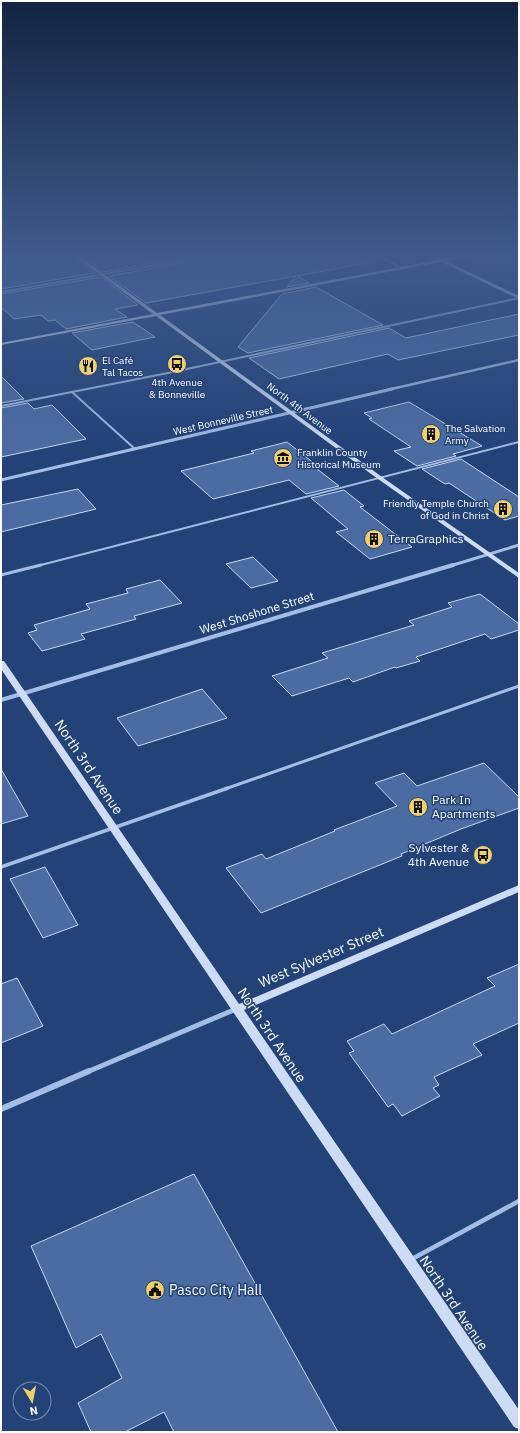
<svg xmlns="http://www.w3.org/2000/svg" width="520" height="1433" viewBox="0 0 520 1433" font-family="'IBM Plex Sans',sans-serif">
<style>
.building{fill:#4b6ca2;stroke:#c7d8f3}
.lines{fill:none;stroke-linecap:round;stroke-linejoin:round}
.lane-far3{stroke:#a4bde4;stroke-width:2}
.lane-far2{stroke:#a4bde4;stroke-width:3}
.lane-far1{stroke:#a4bde4;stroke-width:3.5}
.lane{stroke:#a4bde4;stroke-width:4.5}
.street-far4{stroke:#a4bde4;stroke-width:2.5}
.street-far3{stroke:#a4bde4;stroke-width:3}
.street-far2{stroke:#a4bde4;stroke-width:4}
.street-far1{stroke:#a4bde4;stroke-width:5}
.street{stroke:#a4bde4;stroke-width:6}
.secondary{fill:#cedbf4;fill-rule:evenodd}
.labels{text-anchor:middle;stroke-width:3;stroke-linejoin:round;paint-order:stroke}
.far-poi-label{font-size:10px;fill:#fff;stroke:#234278;text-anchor:start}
.far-street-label{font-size:10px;fill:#fff;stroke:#234278}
.poi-label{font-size:12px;fill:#fff;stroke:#234278;text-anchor:start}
.street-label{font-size:12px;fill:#fff;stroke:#234278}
.near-street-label{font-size:14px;fill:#fff;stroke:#234278}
.near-poi-label{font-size:14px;fill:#fff;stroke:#234278;text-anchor:start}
</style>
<rect width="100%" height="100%" fill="#234278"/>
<g class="building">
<path d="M30 252H68L95 273 1 289V257Z"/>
<path d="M77 252H215L103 272Z"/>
<path d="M233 252H366L367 263 297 276 309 283 287 287 296 276 146 303 109 276 231 254Z"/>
<path d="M101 277 138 305 115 309 127 317 66 329 55 320 48 321 41 315 14 319 1 307V294Z"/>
<path d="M316 287 383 325 248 353 238 347 282 294Z"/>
<path d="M519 314V335L398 360 388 354 279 379 249 358 389 328 406 338Z"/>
<path d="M133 322 155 337 92 350 72 333Z"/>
<path d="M1 376 24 399 1 403Z"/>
<path d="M409 402 482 446 453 454 456 456 417 466 394 451 411 447 369 419 372 418 364 413Z"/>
<path d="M28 403 34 409 52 405 86 439 1 457V408Z"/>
<path d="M287 442 315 464 312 465 339 486 306 494 289 480 213 499 181 471 254 453 251 451Z"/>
<path d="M461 459 519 497V516L505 520 449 483 445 484 422 469Z"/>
<path d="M78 489 96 509 1 532V505Z"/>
<path d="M344 490 364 506 360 507 412 547 370 559 336 532 348 529 311 498Z"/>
<path d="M253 557 278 581 251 588 226 564Z"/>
<path d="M160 580 182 603 134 616 136 619 81 634 85 639 42 651 28 633 37 630 34 625 90 609 86 604 128 593 126 589Z"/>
<path d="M480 594 519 624V630L491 639 485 634 416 657 420 661 396 668 395 667 353 682 349 678 292 696 272 676 328 658 322 653 414 625 409 621 452 607 448 603Z"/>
<path d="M202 689 227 718 138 746 117 718Z"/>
<path d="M484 763 519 797V808L461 829 401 854 402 856 261 913 226 868 262 854 266 859 335 831 334 830 397 806 375 783 404 773 417 786Z"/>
<path d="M1 769 28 816 1 824Z"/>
<path d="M45 867 78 925 43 938 10 879Z"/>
<path d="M519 964V1023L473 1044 482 1055 434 1077 439 1085 433 1088 440 1096 402 1116 393 1104 388 1107 349 1053 354 1051 347 1041 384 1024 392 1034 495 986 487 978Z"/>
<path d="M17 978 43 1026 1 1043V984Z"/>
<path d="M194 1174 338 1432H174L164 1412 125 1432H91L78 1403 122 1378 101 1334 76 1348 31 1246Z"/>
</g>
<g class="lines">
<g class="lane-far3">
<path d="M372 252 403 269"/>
<path d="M1 292 231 252"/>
<path d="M72 392 135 449"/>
<path d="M1 406 168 373 519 298"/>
<path d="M37 566 519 442"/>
</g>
<g class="lane-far2">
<path d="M1 575 41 565"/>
<path d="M225 789 519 686"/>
</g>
<path class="lane-far1" d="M1 867 228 788"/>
<path class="lane" d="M412 1259 519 1201"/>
<path class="street-far4" d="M387 390 519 360"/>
<g class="street-far3">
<path d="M1 480 392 389"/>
<path d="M450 566 519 545"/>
</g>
<path class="street-far2" d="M1 700 453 565"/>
<path class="street-far1" d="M87 1072 236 1009"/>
<path class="street" d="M1 1109 89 1071"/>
<g class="secondary">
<path d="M69 252H74L157 313 437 260 422 252H428L442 259 479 252H489L446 261 519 296V299L441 262 160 315 382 477 519 573V578L378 479 156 316 1 345V343L153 314Z"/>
<path d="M1 661H4L239 1004 519 885V892L244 1010 519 1410V1429L514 1427 1 669Z"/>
</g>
</g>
<linearGradient id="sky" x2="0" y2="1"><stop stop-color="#132442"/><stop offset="0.56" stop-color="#3f5a8b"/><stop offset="1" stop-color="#3f5a8b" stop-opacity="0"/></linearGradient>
<rect width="520" height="453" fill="url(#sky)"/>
<defs>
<g id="bus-disc" transform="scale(1)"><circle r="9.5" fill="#efd168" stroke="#234278"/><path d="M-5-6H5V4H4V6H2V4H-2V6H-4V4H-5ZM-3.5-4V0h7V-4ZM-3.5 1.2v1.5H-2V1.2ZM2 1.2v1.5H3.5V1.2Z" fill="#111"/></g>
<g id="restaurant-disc" transform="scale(1)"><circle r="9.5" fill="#efd168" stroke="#234278"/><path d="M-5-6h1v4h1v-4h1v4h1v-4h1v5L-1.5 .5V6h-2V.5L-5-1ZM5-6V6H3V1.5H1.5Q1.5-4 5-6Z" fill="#111"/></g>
<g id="building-disc" transform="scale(1)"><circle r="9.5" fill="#efd168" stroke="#234278"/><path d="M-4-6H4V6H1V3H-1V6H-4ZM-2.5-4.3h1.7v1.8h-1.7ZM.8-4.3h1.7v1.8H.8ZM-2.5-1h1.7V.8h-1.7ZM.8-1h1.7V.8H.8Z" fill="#111"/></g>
<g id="museum-disc" transform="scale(1)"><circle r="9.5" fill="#efd168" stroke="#234278"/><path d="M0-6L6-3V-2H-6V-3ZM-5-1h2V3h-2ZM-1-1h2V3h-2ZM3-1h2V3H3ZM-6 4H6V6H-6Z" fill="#111"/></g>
<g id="civic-disc" transform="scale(1)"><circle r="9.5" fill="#efd168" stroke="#234278"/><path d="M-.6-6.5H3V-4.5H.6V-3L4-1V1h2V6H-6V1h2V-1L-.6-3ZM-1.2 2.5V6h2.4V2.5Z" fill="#111"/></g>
</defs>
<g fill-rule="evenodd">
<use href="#bus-disc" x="177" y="364"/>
<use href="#restaurant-disc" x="88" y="366"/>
<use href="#building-disc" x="431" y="434"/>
<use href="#museum-disc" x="283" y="458"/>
<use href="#building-disc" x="503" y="509"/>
<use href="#building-disc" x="374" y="539"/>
<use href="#building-disc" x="418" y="807"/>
<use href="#bus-disc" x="483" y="855"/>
<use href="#civic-disc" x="155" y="1290"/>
</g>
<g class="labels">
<g class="far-poi-label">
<text x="102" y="364">El Café<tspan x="102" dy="12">Tal Tacos</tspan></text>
<text x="177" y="386" text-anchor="middle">4th Avenue<tspan x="177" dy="12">&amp; Bonneville</tspan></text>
<text x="445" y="432">The Salvation<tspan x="445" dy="12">Army</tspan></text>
<text x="297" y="456">Franklin County<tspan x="297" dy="12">Historical Museum</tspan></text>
<text x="489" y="507" text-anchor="end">Friendly Temple Church<tspan x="489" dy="12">of God in Christ</tspan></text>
</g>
<g class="far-street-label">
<text transform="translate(300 408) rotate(37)" y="4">North 4th Avenue</text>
<text transform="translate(223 420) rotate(-13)" y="4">West Bonneville Street</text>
</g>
<g class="poi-label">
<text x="388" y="543">TerraGraphics</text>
<text x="432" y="804">Park In<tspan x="432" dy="14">Apartments</tspan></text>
<text x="469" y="852" text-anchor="end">Sylvester &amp;<tspan x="469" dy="14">4th Avenue</tspan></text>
</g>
<g class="street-label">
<text transform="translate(257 613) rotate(-17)" y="4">West Shoshone Street</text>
</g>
<g class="near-street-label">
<text transform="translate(89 767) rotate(56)" y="5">North 3rd Avenue</text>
<text transform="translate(321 957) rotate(-23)" y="5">West Sylvester Street</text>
<text transform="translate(272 1035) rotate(56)" y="5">North 3rd Avenue</text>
<text transform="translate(454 1303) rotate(56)" y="5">North 3rd Avenue</text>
</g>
<g class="near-poi-label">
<text x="169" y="1295">Pasco City Hall</text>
</g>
</g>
<rect width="520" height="1433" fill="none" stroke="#ffffff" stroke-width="4"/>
<g transform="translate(32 1401) rotate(170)"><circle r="19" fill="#234278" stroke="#7b8eae"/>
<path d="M0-3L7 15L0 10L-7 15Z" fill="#efd168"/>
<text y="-6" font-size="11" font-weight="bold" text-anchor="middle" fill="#ffffff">N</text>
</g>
</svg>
